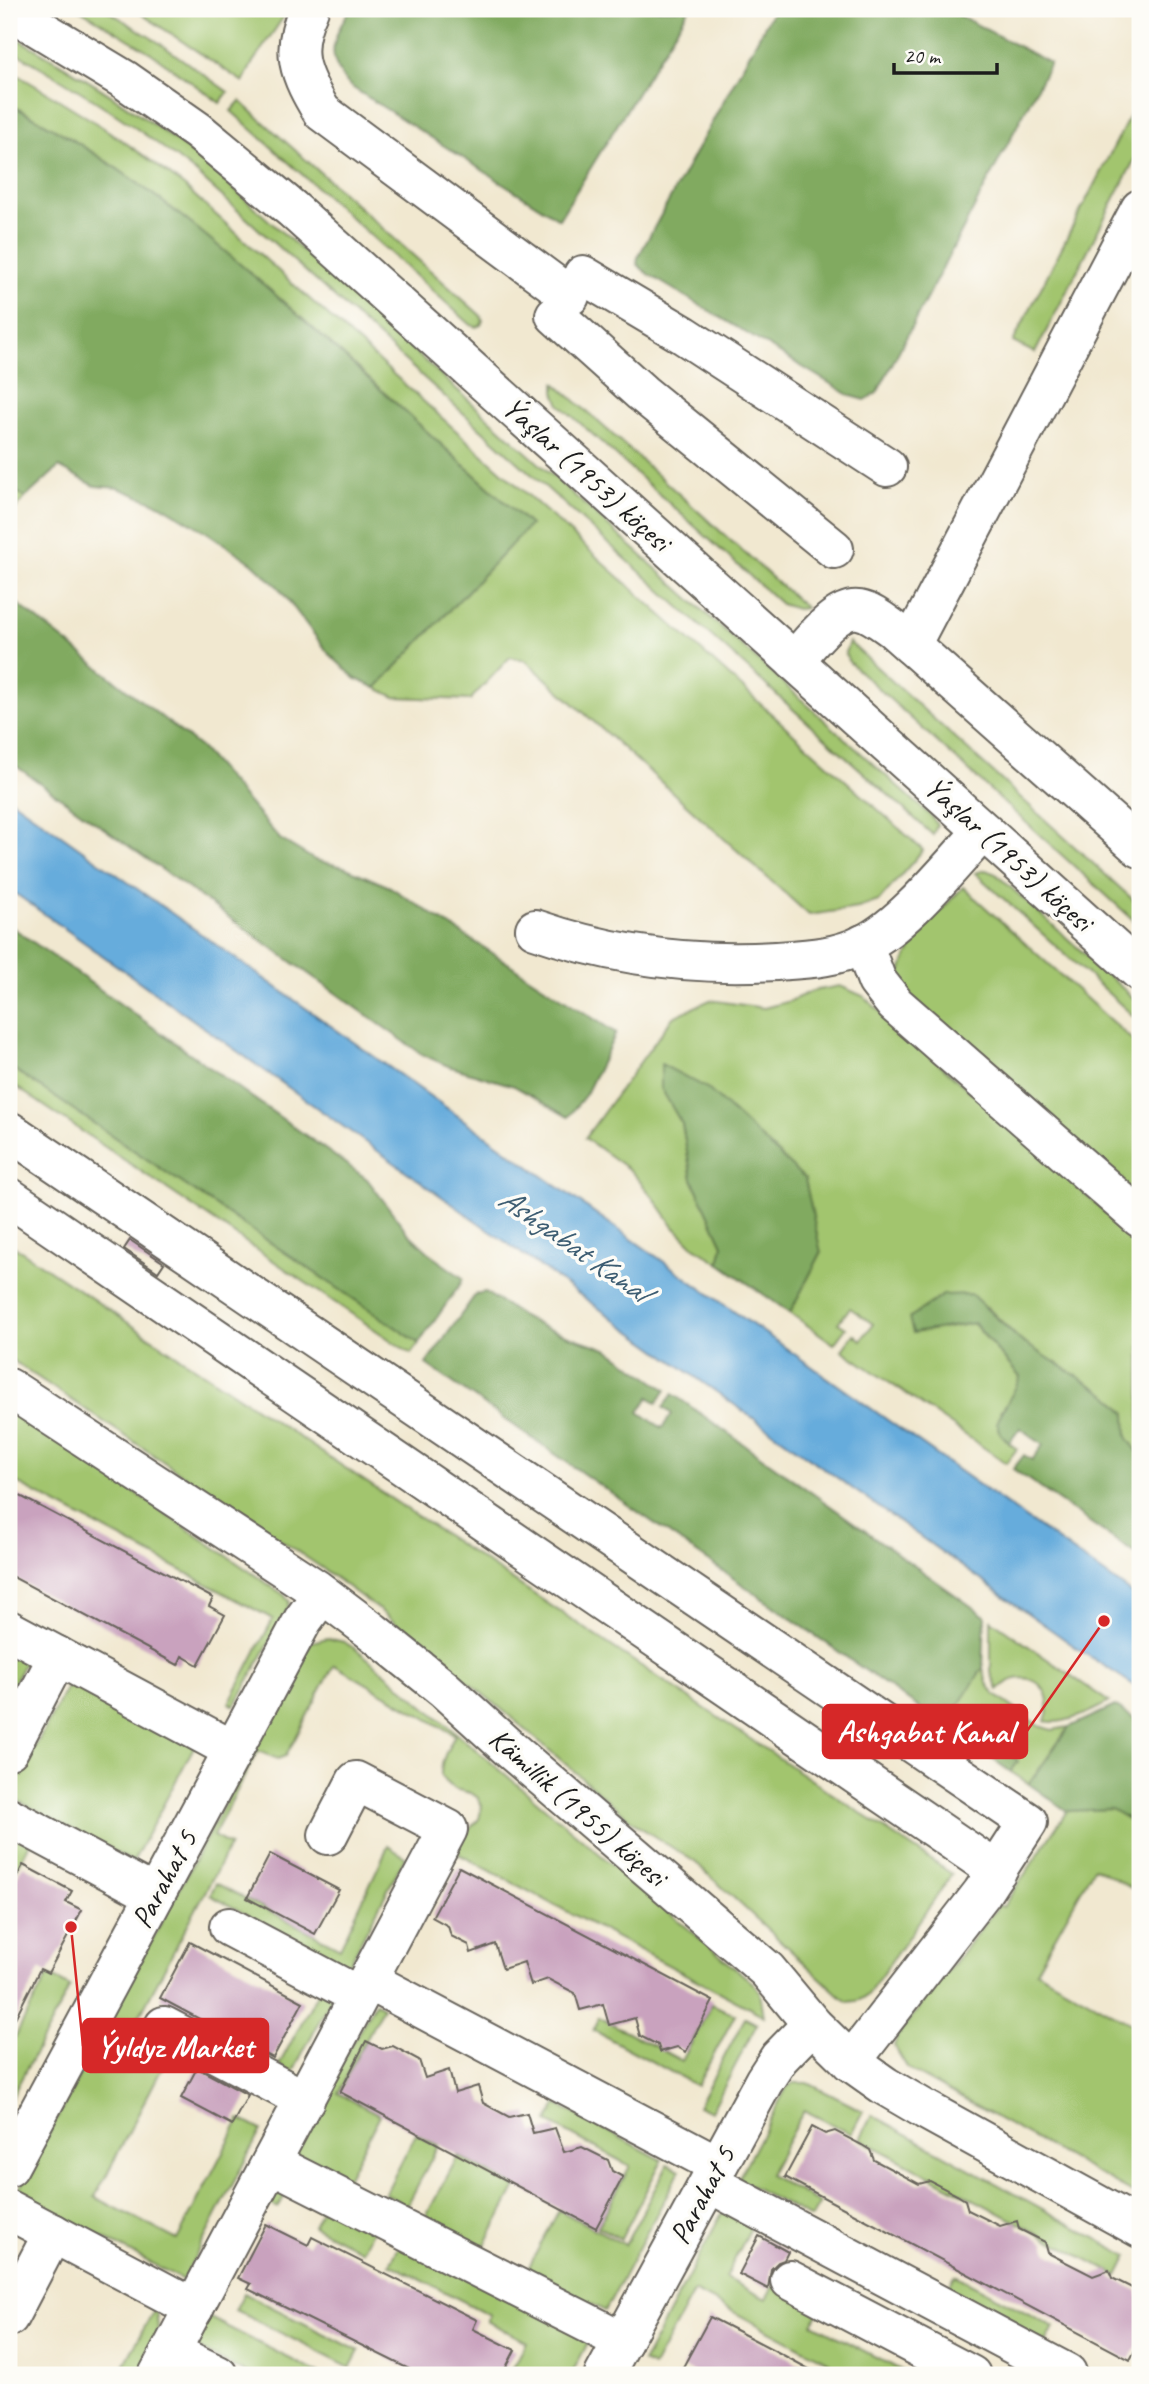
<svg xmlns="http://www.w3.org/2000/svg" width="1149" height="2384" viewBox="0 0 1149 2384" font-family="Caveat,sans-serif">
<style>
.green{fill:#a2c56e;stroke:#5f7045;stroke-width:2}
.forest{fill:#81aa61;stroke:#4e633e;stroke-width:2}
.water{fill:#66acdc;stroke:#41647c;stroke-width:2}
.building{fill:#c9a2be}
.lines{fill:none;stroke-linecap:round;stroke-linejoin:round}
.minor-casing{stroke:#67635b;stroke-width:42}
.minor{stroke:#fff;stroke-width:38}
.labels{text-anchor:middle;stroke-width:7;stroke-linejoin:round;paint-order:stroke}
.street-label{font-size:30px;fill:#1c1c1c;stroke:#fdfcf7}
.water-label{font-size:32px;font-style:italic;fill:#3d5d72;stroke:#fdfcf7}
.leader{fill:none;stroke:#d62828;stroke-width:2.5}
.callout-dot{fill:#d62828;stroke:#fdfcf7;stroke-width:2.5}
.callout{fill:#d62828;stroke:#d62828;stroke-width:2.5}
.callout-label{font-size:32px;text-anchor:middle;font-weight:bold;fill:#fff}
</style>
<rect width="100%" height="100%" fill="#fdfcf7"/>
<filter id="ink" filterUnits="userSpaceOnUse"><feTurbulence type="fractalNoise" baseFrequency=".0143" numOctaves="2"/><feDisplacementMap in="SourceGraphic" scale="14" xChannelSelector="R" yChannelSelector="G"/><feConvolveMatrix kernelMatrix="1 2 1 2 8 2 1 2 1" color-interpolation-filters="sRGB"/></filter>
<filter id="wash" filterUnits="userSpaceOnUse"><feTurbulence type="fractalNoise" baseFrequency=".00686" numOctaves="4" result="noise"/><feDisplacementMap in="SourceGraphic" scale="28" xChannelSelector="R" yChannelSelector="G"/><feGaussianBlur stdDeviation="1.57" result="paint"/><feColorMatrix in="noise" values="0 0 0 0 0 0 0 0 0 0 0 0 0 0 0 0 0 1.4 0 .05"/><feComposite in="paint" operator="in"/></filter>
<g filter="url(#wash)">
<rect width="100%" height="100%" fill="#f1e8d0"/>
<g class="green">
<path d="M79 9H105L158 42 228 92 220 103 151 53Z"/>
<path d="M134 9H289L253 62 243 82Z"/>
<path d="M9 34C78 72 143 114 205 163L932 817 937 825 933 835 196 173C137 126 75 86 9 49Z"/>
<path d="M9 70C71 106 129 142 185 187L923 850 879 901 858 908 809 915 525 660 510 657 470 700 395 697 376 688 530 525C465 466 401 408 336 349 235 258 131 166 9 104Z"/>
<path d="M1140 96V149L1035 353 1013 342Z"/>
<path d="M240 101 480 315 483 320 481 325 476 327 471 325 231 111Z"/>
<path d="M555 383 806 608 797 609 781 604 560 405 555 392Z"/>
<path d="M9 485 25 498 9 517Z"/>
<path d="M849 642 1140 906V926L849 662 845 653Z"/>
<path d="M986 870 996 874 1140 1004V1022L975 873Z"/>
<path d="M963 887 1140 1047V1203L898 985C904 944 936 916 963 887Z"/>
<path d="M840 986 863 996 1140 1243V1455L1127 1437 1125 1413 1109 1396 1021 1341 987 1307 943 1329 973 1323 1020 1377 1016 1390 1001 1411 1009 1443 1017 1449 1006 1463 842 1350 854 1334 861 1340 873 1324 850 1308 838 1323 846 1328 834 1344 790 1313 821 1253 661 1088 682 1124 692 1179 723 1245 719 1263 692 1245 674 1227 653 1197 631 1171 585 1138 673 1017 710 1000 764 1008 790 1001 812 991Z"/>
<path d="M9 1066 419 1343 411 1354 9 1082Z"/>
<path d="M9 1243 952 1874 867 1996 857 2001 848 2002 842 1998 695 1862 638 1826 506 1713 382 1612 322 1568 9 1358Z"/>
<path d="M9 1406 284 1595 289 1601 288 1608 235 1706 229 1703 273 1619 9 1479Z"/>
<path d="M991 1620 1109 1702C1094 1711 1062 1726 1045 1721 1059 1686 1024 1663 998 1690L991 1673Z"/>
<path d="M327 1638 344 1642 360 1652 754 1984 760 1992 764 2016 455 1852 464 1835 479 1819 482 1806 478 1798 471 1793 454 1789 441 1777C440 1762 448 1748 455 1735L334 1665 286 1756 278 1759 258 1751 213 1836 230 1845 134 2026 173 2047 95 2197 177 2240 240 2119 261 2130 183 2280 17 2193 311 1642Z"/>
<path d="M9 1646 28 1656 9 1692Z"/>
<path d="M983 1668 987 1683 994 1694 1039 1726 1052 1730 1069 1727 1029 1784 1011 1772 1018 1761 953 1713Z"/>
<path d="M71 1679 195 1745 133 1862 9 1796Z"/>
<path d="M1111 1809 1140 1826V1893L1094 1867 1036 1971 1140 2029V2078L1128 2099 1140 2106V2197L914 2072 907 2067 894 2046 898 2035 999 1905 1003 1907 1067 1811Z"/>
<path d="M9 1832 30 1843 13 1876 9 1874Z"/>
<path d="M388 1846 405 1857 347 1968 210 1895 216 1883 340 1948Z"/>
<path d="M48 1975 70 1987 9 2102V2048Z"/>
<path d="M319 1990 332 1997 292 2073 279 2065Z"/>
<path d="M375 2003 383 2007 338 2093 380 2115 344 2184 289 2155Z"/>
<path d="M712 2004 735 2015 697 2086 593 2030 599 2017 682 2061Z"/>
<path d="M745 2018 757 2024 711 2112 698 2106Z"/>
<path d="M794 2083H808L863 2111 851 2134 804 2110 769 2175 820 2203 811 2218 738 2179 787 2087Z"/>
<path d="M557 2104 662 2160 621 2239 598 2227 630 2166 548 2122Z"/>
<path d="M872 2115 1128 2256 1118 2276 860 2139Z"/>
<path d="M416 2134 438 2146 407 2206 385 2194Z"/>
<path d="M458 2156 516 2187 484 2247 426 2216Z"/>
<path d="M668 2164 680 2170 605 2311 527 2270 559 2210 625 2245Z"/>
<path d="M277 2180 373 2229 362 2251 313 2226 321 2210 286 2193 278 2208 266 2202Z"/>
<path d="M723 2211 752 2226 725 2278 766 2299 773 2286 819 2310 813 2324 910 2375H853L694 2291 653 2367 643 2362Z"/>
<path d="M401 2243 590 2339 571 2375H509L527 2342 487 2321 490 2315 390 2264Z"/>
<path d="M955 2275 1054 2327 1046 2343 947 2290Z"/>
<path d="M244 2293 359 2351 350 2368 235 2310Z"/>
<path d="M155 2308C162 2333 155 2352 148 2375H119Z"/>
<path d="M206 2316 320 2374 250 2375 191 2345Z"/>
</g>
<g class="forest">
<path d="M350 9H689L559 219 350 86C324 57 332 40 350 9Z"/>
<path d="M774 9H947L1050 63 877 393 865 400 851 396 648 274 637 264 638 257Z"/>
<path d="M9 104C132 166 237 259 338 351 402 409 466 467 530 525L376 688 356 679 329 654 278 587 252 563 208 533 161 505 118 488 95 486 59 467 25 498 9 485Z"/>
<path d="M9 597 201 748 280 839 315 860 344 867 390 887 616 1033 586 1094 568 1117 514 1086 448 1066 423 1055 9 761Z"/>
<path d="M9 925 367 1179 408 1233 436 1259 463 1278 461 1283 419 1343 9 1066Z"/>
<path d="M661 1064 707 1088 805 1179 821 1253 790 1313 719 1263 723 1245 692 1179 682 1124 661 1088Z"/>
<path d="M485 1292 520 1315 543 1327 609 1350 666 1390 657 1403 649 1397 639 1412 662 1428 672 1414 663 1407 673 1394 985 1616 983 1668 953 1713 1018 1761 1011 1772 426 1364 476 1294Z"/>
<path d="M971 1294 1021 1341 1109 1396 1126 1413 1127 1437 1140 1455V1557L1013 1469 1024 1455 1032 1460 1043 1445 1020 1428 1009 1443 1001 1434 997 1423C1003 1407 1014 1394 1020 1377L974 1323 913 1333 909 1318 943 1295Z"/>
<path d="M1115 1706 1140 1722V1826L1111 1809 1067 1811 1029 1784 1069 1727Z"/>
</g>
<path class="water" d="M9 798 1140 1599V1689L1081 1651 9 889Z"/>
<g id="blocks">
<g class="building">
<path d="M130 1240 164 1263 158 1272 124 1249Z"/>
<path d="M9 1490 213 1598 209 1606 225 1615 198 1665 182 1656 178 1665 9 1575Z"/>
<path d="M270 1854 339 1890 315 1934 247 1898Z"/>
<path d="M23 1865 72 1891 66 1902 82 1910 48 1973 40 1969 9 2030V1891Z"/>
<path d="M459 1867 713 2001 686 2052 677 2047 660 2052 658 2045 640 2036 635 2018 609 2025 603 2004 580 2010 575 1993 548 1979 531 1985 524 1962 503 1969 495 1944 471 1953 469 1945 451 1936 448 1926 432 1917Z"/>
<path d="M190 1942 303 2002 273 2058 160 1998Z"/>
<path d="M366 2041 382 2049 393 2046 419 2060 425 2078 449 2070 455 2093 478 2086 483 2103 509 2117 527 2113 533 2133 555 2128 564 2152 582 2147 608 2160 612 2171 623 2177 596 2228 340 2092Z"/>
<path d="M197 2068 248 2095 232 2125 181 2098Z"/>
<path d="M812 2127 825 2134 835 2131 862 2145 870 2150 874 2160 919 2184 930 2181 957 2195 965 2200 968 2210 1000 2226 1017 2221 1019 2229 1045 2242 1048 2253 1093 2276 1109 2270 1112 2278 1138 2291 1140 2299V2341L1130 2360 785 2177Z"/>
<path d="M266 2224 308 2245 312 2237 477 2320 473 2329 515 2350 502 2375H421L248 2289 251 2284 238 2278Z"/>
<path d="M759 2236 788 2252 784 2260 778 2262 771 2269 768 2289 739 2274Z"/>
<path d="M710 2317 772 2349 820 2375H699L683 2367Z"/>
</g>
</g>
</g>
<g filter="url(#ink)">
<use href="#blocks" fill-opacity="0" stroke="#67635b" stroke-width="2"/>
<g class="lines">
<g class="minor-casing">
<g id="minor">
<path d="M309 9C289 51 299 74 322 112L570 296"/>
<path d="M9 10 125 80 198 131 292 209 1140 972"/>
<path d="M583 275 684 335 887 467"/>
<path d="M555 315 642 393 834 549"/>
<path d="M911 645 1140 209"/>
<path d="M794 661C808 646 836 606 859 610 871 612 883 622 893 629L1140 848"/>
<path d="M535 929C613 956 694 966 776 961 806 959 836 958 864 944 905 924 951 865 983 831"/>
<path d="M863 944 877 981 895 1004 1140 1218"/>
<path d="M9 1131 1028 1822 982 1893 851 2062"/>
<path d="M9 1197 997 1871"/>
<path d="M9 1388 316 1589 373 1632 444 1689 511 1750 767 1970 812 2024 851 2062 885 2086 926 2110 1140 2228"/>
<path d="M9 1630 233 1750"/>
<path d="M9 1750 58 1656"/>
<path d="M9 1817 155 1895"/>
<path d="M229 1927 359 1996"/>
<path d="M368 1980 718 2165"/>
<path d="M164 2026 305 2100"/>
<path d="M271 2163 623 2341"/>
<path d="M9 2167 303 1620 322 1594"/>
<path d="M709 2183 1067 2373 1066 2375"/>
<path d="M9 2210 194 2308"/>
<path d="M790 2280 971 2375"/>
<path d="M9 2317 53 2233"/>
<path d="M171 2352 218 2375"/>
<path d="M158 2375 448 1829 356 1781 328 1835"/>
<path d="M604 2375 764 2081 779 2058 812 2024"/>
</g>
</g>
<use href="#minor" class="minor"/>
</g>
</g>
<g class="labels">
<g class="street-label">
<text transform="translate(587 474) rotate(42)" y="10">Ýaşlar (1953) köçesi</text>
<text transform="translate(1009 854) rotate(42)" y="10">Ýaşlar (1953) köçesi</text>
<text transform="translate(578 1807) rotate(41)" y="10">Kämillik (1955) köçesi</text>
<text transform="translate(164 1879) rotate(-62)" y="10">Parahat 5</text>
<text transform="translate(702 2195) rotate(-62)" y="10">Parahat 5</text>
</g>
<g class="water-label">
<text transform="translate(574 1244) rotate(35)" y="11">Ashgabat Kanal</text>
</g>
</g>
<path class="leader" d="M1104 1621L1027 1731M71 1927L83 2046"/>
<g class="callout-dot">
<circle cx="1104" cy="1621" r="7"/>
<circle cx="71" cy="1927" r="7"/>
</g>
<g class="callout">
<rect x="823" y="1705" width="204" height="53" rx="7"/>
<rect x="83" y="2019" width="185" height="53" rx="7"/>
</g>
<g class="callout-label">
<text x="925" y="1742">Ashgabat Kanal</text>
<text x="175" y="2057">Ýyldyz Market</text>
</g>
<rect width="1149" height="2384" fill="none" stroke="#fdfcf7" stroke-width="35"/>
<path d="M894 63v10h103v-10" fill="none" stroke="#1c1c1c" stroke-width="3.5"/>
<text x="904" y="63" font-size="21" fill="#1c1c1c" stroke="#fdfcf7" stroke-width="5" paint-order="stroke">20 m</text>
</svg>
